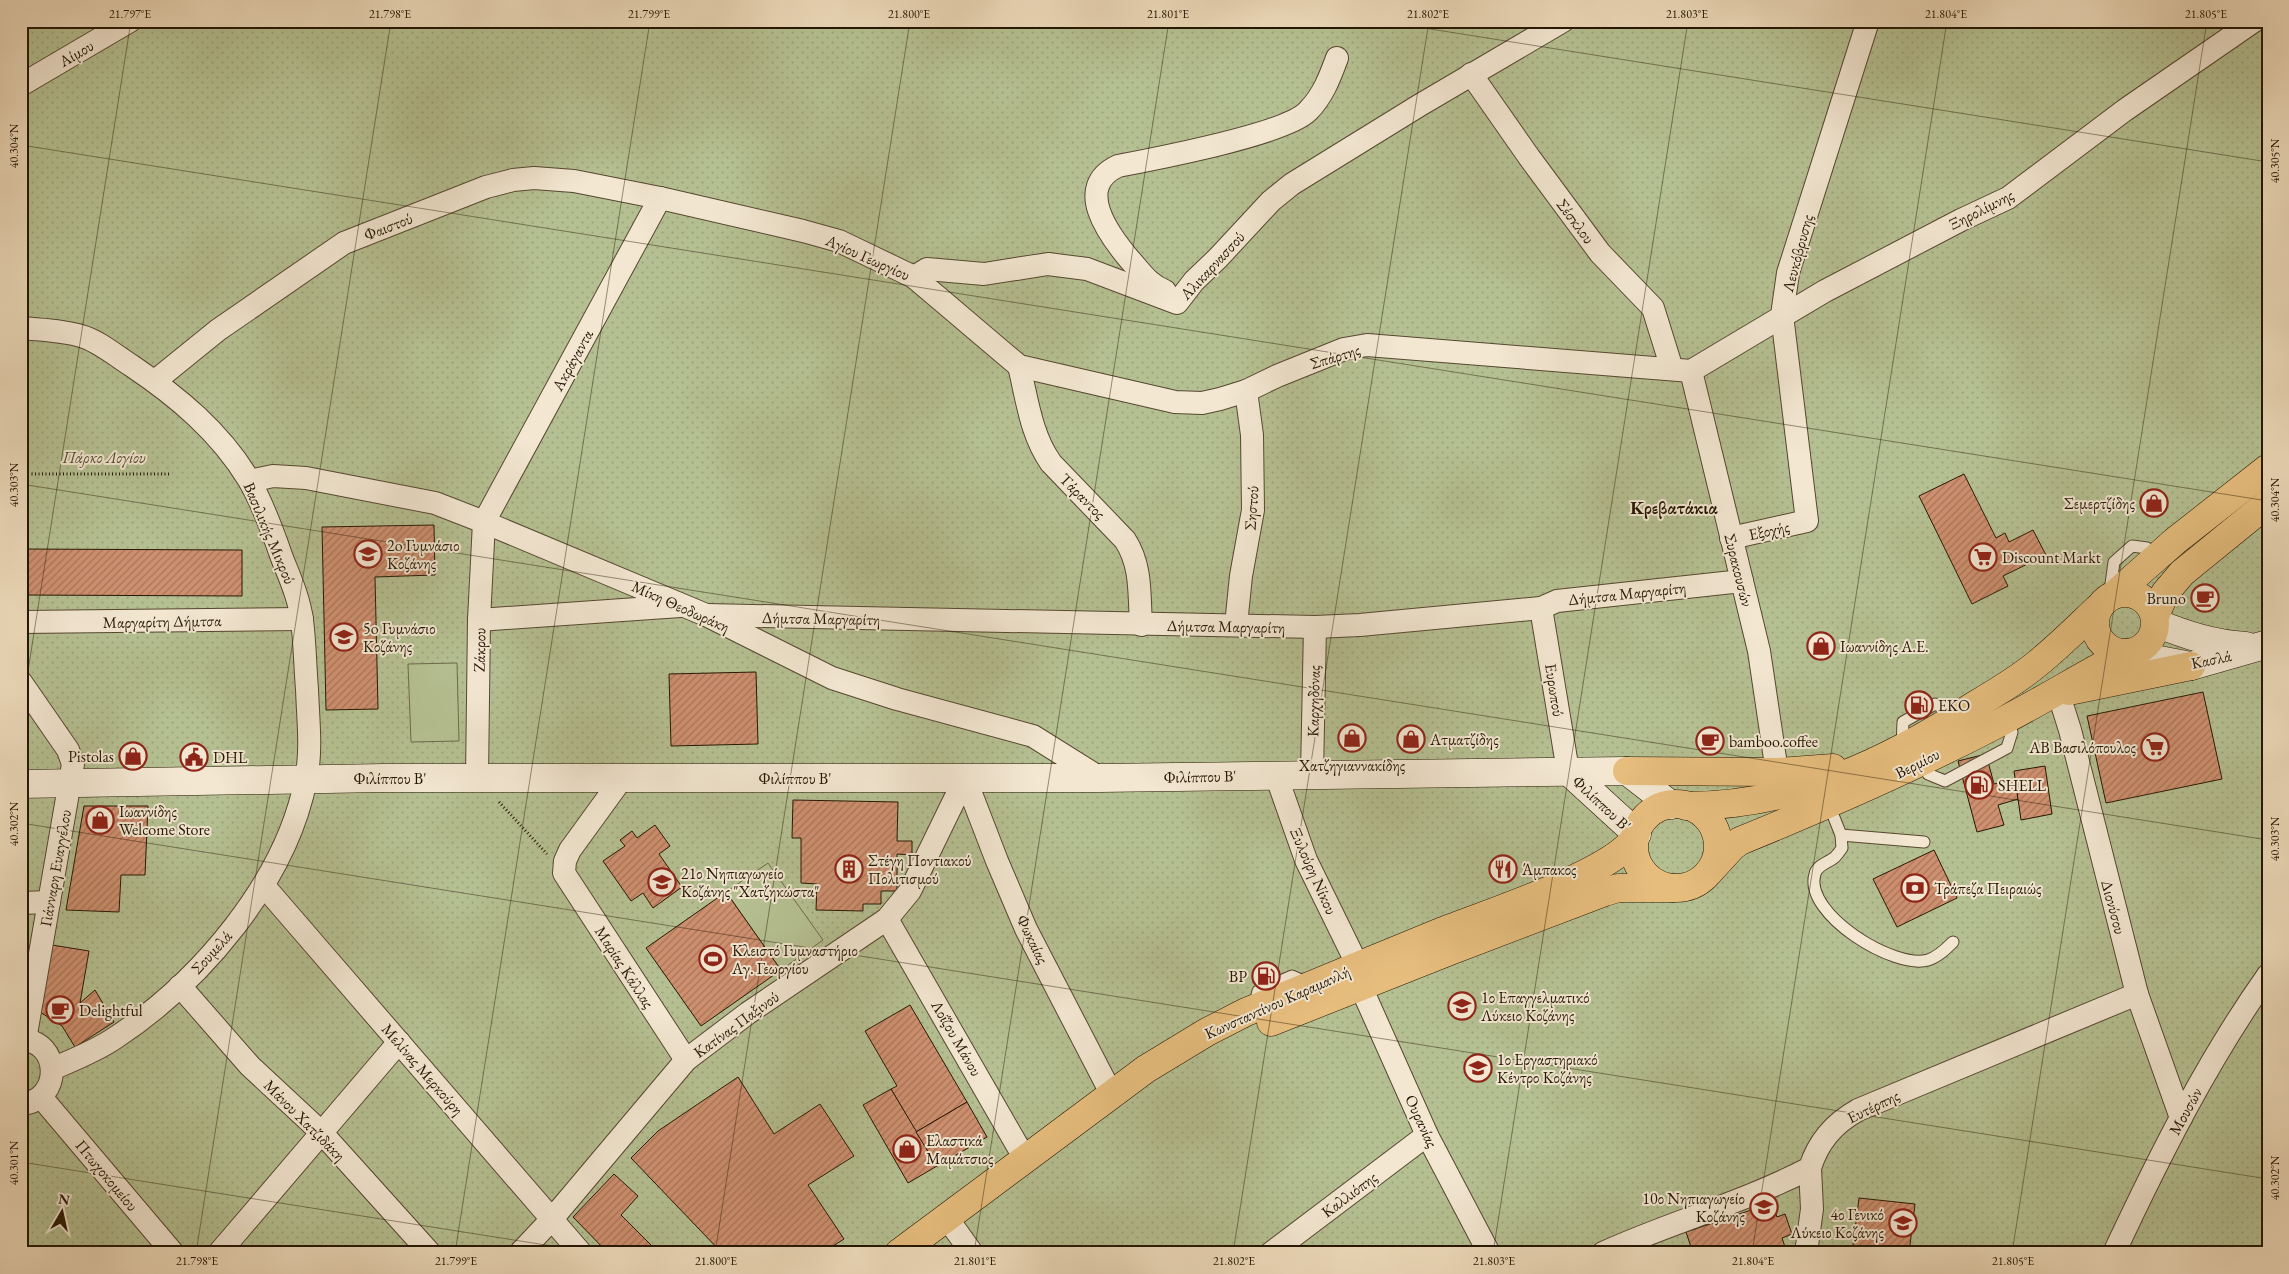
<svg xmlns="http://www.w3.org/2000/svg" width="2289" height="1274" viewBox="0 0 2289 1274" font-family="'EB Garamond',serif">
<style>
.park{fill:url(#park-dots);stroke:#6c6b4a}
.pitch{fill:#b5c092;stroke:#6c6b4a}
.building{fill:url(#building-hatch);stroke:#241602}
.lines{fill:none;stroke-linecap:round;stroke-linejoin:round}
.lane-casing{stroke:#564730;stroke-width:13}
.street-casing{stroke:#564730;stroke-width:24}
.secondary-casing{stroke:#241602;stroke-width:29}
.primary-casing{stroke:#241602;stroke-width:29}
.path{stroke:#241602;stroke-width:3;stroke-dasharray:1 2.5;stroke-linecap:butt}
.lane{stroke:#f3e7d2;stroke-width:11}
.street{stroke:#f3e7d2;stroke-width:22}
.secondary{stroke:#f3e7d2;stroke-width:28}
.primary{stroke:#e6bd7d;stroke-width:28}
.ticks{fill:none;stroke:#241602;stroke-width:1;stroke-opacity:0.45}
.labels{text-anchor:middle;stroke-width:4;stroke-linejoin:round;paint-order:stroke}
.street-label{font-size:16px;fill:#241602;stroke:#f3e7d2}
.park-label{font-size:16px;font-style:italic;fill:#50492d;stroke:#f3e7d2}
.poi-label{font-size:16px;fill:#241602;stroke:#f3e7d2;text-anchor:start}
.neighbourhood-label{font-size:18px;font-weight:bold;fill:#241602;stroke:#f3e7d2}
.neatline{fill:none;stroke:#241602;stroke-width:2}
.ticks-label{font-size:12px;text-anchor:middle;fill:#241602}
</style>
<defs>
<pattern id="park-dots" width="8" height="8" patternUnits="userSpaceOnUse" patternTransform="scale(1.25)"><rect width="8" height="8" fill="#b5c092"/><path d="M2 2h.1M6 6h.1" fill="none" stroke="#9ca47c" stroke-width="1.8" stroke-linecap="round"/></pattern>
<pattern id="building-hatch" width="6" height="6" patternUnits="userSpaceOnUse" patternTransform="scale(1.25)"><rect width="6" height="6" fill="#cf9070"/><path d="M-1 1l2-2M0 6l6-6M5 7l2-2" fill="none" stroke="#a8755a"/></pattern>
</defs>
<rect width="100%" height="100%" fill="#eddaba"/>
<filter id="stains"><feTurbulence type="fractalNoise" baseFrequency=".004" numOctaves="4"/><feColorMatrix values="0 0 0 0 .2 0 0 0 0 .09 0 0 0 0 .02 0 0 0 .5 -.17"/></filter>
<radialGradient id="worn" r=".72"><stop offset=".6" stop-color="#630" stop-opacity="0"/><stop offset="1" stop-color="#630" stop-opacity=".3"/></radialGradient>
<rect class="park" x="21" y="21" width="2247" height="1232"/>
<g class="pitch">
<path d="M457 663 459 741 411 742 408 664Z"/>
<path d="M768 863 823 940 781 970 726 892Z"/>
</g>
<g class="building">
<path d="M1964 474 1996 538 2005 533 2009 542 2033 530 2046 555 2003 576 2008 586 1972 604 1919 496Z"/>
<path d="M434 525 435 575 375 577 378 709 326 710 322 527Z"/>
<path d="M21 549 242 550V596L21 595Z"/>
<path d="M756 672 758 744 671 746 669 674Z"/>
<path d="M2203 692 2222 779 2106 803 2087 716Z"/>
<path d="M1986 754 1994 784 2016 779 2018 799 1998 805 2004 825 1977 832 1958 761Z"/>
<path d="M2045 766 2052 814 2021 820 2014 771Z"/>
<path d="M793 800 898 802 897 841H912V855L897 854V891H881V904H863V911L816 910 817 884 801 883V838H792Z"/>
<path d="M84 806H148L145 875H121L119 912 66 910Z"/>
<path d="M655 825 670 846 659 854 682 887 653 908 643 893 631 901 603 861 625 846 620 840 632 831 637 838Z"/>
<path d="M1934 850 1957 898 1897 927 1873 879Z"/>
<path d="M726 892 781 970 701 1026 646 948Z"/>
<path d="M52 945 89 951 80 1003 95 990 114 1022 75 1047 62 1026 40 1012Z"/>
<path d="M910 1005 967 1102 916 1132 891 1089 897 1086 865 1031Z"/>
<path d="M738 1077 774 1134 820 1104 854 1156 808 1185 844 1239 822 1253H722L631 1158 658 1131Z"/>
<path d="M891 1089 937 1166 908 1183 863 1105Z"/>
<path d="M967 1102 987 1137 937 1166 916 1132Z"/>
<path d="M614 1174 638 1196 621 1215 659 1253H608L573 1217Z"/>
<path d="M1859 1198 1915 1204 1909 1253H1852Z"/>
<path d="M1772 1203 1777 1217 1785 1214 1792 1234 1782 1238 1787 1253H1673L1691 1247 1686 1232Z"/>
</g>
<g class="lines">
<g class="lane-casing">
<g id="lane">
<path d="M2110 591 2114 562 2132 546 2147 548"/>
<path d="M1902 746 1903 722 1935 704 1946 709"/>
<path d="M1928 774 1945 781 2007 748 2012 732"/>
<path d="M1829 805 1841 835 1842 848C1840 851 1837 855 1835 857 1828 863 1817 865 1815 874 1803 914 1895 970 1928 960 1938 957 1946 949 1953 942"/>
<path d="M1841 835 1924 842"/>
<path d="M1256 1000 1258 991 1292 976 1301 980"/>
</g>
</g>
<g class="street-casing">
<g id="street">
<path d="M1471 74 1529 157 1600 253 1653 308 1672 369"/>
<path d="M21 85 130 21"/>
<path d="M914 277 927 269 984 274 1048 264 1087 269 1177 303 1194 281 1218 258 1271 201 1292 184 1420 105 1563 21"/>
<path d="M1165 291C1148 284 1142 273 1130 260 1109 235 1073 187 1118 166 1154 159 1286 134 1308 111 1323 96 1330 77 1337 58"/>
<path d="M21 328C41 330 61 330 81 336 99 341 116 356 132 366 178 397 220 432 249 480 263 504 273 532 282 558 290 578 299 598 302 620 305 643 305 666 307 689 308 719 312 750 306 779 286 882 200 982 115 1038 96 1051 73 1060 52 1069"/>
<path d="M1019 366C1027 399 1031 435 1051 463L1125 540C1142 566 1139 595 1141 625"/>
<path d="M1691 371 1825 291 1961 220 2008 198 2125 110 2254 21"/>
<path d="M1691 371 1759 651 1777 772"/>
<path d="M155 381 218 330 344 243 486 187 513 180 534 178 574 181 660 198 803 231 839 241 914 277 1019 366 1175 402 1202 403 1220 399 1246 391 1277 376 1344 349 1367 345 1691 371"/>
<path d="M250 481 273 476 306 478 435 503 484 522 706 615 832 678 897 699 1033 736 1100 778"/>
<path d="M1731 538 1807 521 1782 315 1788 273 1868 21"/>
<path d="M1541 608 1568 771"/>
<path d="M706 615 1315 627 1360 625 1541 608 1557 601 1742 581"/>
<path d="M479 620 680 606"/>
<path d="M21 622 302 619"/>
<path d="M1236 625 1241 576 1253 510 1252 435 1246 391"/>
<path d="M21 682 68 750 73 764 25 1040"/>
<path d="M2058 692 2070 730 2137 994 2181 1118"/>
<path d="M1312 774 1315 627"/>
<path d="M1276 775 1306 860 1358 966"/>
<path d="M623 777 570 850 565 861 564 873 686 1060"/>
<path d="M477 778 479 620 484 522 660 198"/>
<path d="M965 778 997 861 1026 929 1112 1095"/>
<path d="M264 886 581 1253"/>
<path d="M21 903 49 902"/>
<path d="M887 919 1025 1159"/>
<path d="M180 986 250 1066 321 1132 430 1253"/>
<path d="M1361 987 1427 1135 1489 1253"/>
<path d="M21 1040C61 1040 63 1101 21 1104"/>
<path d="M41 1097 173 1253"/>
<path d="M947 1218 972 1253"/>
<path d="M219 1253 399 1042"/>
<path d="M520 1253 552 1219 686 1060 748 1013 887 919 910 891 965 778"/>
<path d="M1271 1253 1427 1135"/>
<path d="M1603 1253C1671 1222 1743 1203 1810 1168 1818 1142 1833 1124 1858 1110L2137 994"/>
<path d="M1806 1253 1812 1209 1810 1168"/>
<path d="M2114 1253C2159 1157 2207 1061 2268 975"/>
</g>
</g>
<g class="secondary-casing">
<g id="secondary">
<path d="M2156 623C2186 635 2213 644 2246 646"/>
<path d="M2137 651 2154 659 2191 666 2268 644"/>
<path d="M1568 771 1637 834"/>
<path d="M21 784 384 778H1100L1627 771 1671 805"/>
</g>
</g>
<g class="primary-casing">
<g id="primary">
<circle cx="2125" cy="623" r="30"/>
<path d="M2115 594 2175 541 2268 468"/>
<path d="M2155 616 2165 593 2182 573 2268 503"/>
<path d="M2069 691 2191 666"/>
<path d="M1627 771 1777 772 1833 768"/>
<circle cx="1676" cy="846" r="42"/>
<path d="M1686 806C1794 806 1886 763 1975 705 1997 692 2019 679 2038 663 2059 646 2078 627 2097 609"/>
<path d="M1710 871 1733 846 1740 841C1828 805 1915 767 1999 723 2042 701 2083 675 2126 653"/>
<path d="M1271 1022 1450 951 1605 892 1618 888H1672"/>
<path d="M899 1253 1146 1069 1207 1032 1246 1012C1312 985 1377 958 1443 931 1488 913 1610 874 1635 838"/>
</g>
</g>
<g class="path">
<path d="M21 474H171"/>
<path d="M499 802 547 854"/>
</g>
<use href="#lane" class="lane"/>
<use href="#street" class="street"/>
<use href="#secondary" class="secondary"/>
<use href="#primary" class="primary"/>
</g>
<path class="ticks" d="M1380 21 2268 162M21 145 2268 501M21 484 2268 840M21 715 131 21M21 823 2268 1179M21 1162 596 1253M196 1253 391 21M455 1253 650 21M715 1253 910 21M974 1253 1169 21M1233 1253 1429 21M1493 1253 1688 21M1752 1253 1947 21M2012 1253 2207 21"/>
<defs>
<g id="shop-ring" transform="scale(1.4375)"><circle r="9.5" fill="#f3e7d2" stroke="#8f2418" stroke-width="1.5"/><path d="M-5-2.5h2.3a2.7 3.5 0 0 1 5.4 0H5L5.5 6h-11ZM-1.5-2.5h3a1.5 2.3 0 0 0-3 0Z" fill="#8f2418"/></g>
<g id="school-ring" transform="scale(1.4375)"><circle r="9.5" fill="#f3e7d2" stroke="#8f2418" stroke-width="1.5"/><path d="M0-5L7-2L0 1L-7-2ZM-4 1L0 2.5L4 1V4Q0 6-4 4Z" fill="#8f2418"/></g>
<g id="supermarket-ring" transform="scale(1.4375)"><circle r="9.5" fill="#f3e7d2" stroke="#8f2418" stroke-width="1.5"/><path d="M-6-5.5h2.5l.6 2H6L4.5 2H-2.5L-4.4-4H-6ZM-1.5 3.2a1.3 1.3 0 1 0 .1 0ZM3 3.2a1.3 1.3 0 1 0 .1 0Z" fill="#8f2418"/></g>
<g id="cafe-ring" transform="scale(1.4375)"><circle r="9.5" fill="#f3e7d2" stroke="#8f2418" stroke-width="1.5"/><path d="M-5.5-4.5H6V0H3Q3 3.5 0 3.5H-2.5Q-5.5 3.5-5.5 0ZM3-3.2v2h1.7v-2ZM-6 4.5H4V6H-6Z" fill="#8f2418"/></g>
<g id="fuel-ring" transform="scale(1.4375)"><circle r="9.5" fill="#f3e7d2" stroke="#8f2418" stroke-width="1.5"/><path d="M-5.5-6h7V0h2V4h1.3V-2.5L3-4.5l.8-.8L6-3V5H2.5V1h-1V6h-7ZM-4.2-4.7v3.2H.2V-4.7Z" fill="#8f2418"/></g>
<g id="civic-ring" transform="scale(1.4375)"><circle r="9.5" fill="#f3e7d2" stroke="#8f2418" stroke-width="1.5"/><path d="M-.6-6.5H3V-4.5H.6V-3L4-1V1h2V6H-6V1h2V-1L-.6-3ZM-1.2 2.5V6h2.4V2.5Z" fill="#8f2418"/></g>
<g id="building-ring" transform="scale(1.4375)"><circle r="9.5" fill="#f3e7d2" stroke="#8f2418" stroke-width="1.5"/><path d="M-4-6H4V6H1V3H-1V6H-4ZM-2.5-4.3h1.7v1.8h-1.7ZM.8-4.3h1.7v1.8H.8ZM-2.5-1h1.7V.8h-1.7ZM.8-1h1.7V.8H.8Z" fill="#8f2418"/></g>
<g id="restaurant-ring" transform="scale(1.4375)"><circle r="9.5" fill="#f3e7d2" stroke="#8f2418" stroke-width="1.5"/><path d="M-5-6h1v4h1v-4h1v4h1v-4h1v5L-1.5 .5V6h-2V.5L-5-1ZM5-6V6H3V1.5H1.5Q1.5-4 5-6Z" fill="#8f2418"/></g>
<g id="bank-ring" transform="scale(1.4375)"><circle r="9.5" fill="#f3e7d2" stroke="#8f2418" stroke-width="1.5"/><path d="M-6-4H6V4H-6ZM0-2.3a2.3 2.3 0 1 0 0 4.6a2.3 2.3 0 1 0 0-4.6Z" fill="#8f2418"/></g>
<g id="stadium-ring" transform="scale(1.4375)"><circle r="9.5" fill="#f3e7d2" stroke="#8f2418" stroke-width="1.5"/><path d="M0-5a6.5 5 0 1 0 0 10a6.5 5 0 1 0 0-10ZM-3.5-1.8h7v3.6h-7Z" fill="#8f2418"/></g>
</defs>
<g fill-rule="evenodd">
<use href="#shop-ring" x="2154" y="503"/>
<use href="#school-ring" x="368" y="554"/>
<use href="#supermarket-ring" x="1983" y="557"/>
<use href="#cafe-ring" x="2205" y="598"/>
<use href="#school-ring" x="344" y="637"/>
<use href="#shop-ring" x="1821" y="646"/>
<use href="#fuel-ring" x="1919" y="705"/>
<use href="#shop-ring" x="1352" y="738"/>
<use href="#shop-ring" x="1411" y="739"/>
<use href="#cafe-ring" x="1710" y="741"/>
<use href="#supermarket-ring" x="2155" y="747"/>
<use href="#shop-ring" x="133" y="756"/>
<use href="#civic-ring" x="194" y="757"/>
<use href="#fuel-ring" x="1979" y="785"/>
<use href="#shop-ring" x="100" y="820"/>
<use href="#building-ring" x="849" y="869"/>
<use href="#restaurant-ring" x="1503" y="869"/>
<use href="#school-ring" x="662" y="882"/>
<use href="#bank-ring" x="1915" y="888"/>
<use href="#stadium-ring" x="713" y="959"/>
<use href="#fuel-ring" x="1266" y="976"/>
<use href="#school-ring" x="1462" y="1006"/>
<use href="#cafe-ring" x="60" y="1010"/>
<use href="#school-ring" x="1478" y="1068"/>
<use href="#shop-ring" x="907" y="1149"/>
<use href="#school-ring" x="1764" y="1207"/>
<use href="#school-ring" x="1903" y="1223"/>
</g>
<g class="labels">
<g class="street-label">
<text transform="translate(76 53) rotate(-31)" y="6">Αίμου</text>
<text transform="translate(1981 209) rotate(-27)" y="6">Ξηρολίμνης</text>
<text transform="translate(1576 221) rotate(53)" y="6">Σέσκλου</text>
<text transform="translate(388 226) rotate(-21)" y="6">Φαιστού</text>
<text transform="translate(1797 253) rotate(-75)" y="6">Λευκόβρυσης</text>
<text transform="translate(868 257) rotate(24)" y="6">Αγίου Γεωργίου</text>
<text transform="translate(1212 265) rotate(-47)" y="6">Αλικαρνασσού</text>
<text transform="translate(1335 356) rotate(-17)" y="6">Σπάρτης</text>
<text transform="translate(572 360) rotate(-61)" y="6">Ακράγαντα</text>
<text transform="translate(1083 496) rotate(45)" y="6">Τάραντος</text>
<text transform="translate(1251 508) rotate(-86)" y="6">Σηστού</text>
<text transform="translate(1769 530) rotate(-12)" y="6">Εξοχής</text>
<text transform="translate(270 533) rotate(67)" y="6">Βασιλικής Μικρού</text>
<text transform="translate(1739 570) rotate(76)" y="6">Συρακουσών</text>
<text transform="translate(1627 593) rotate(-6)" y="6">Δήμτσα Μαργαρίτη</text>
<text transform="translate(681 606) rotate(24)" y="6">Μίκη Θεοδωράκη</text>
<text transform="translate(821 618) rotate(1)" y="6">Δήμτσα Μαργαρίτη</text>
<text transform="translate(162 621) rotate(-1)" y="6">Μαργαρίτη Δήμτσα</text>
<text transform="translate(1226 626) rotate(1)" y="6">Δήμτσα Μαργαρίτη</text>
<text transform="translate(479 650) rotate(-89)" y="6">Ζάκρου</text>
<text transform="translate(2211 659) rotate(-12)" y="6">Κασλά</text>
<text transform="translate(1555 690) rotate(81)" y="6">Ευρωπού</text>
<text transform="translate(1313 701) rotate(-89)" y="6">Καρχηδόνας</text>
<text transform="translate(1917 763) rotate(-27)" y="6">Βερμίου</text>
<text transform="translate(1200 776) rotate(-1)" y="6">Φιλίππου Β'</text>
<text x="390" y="784">Φιλίππου Β'</text>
<text x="795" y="784">Φιλίππου Β'</text>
<text transform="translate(1602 803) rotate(43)" y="6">Φιλίππου Β'</text>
<text transform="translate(55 868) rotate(-80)" y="6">Γιάνναρη Ευαγγέλου</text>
<text transform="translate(1314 871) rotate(66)" y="6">Ξυλούρη Νίκου</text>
<text transform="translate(2114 907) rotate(75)" y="6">Διονύσου</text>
<text transform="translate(1033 939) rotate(64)" y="6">Φωκαίας</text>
<text transform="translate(211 952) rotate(-48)" y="6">Σουμελά</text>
<text transform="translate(625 967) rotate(57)" y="6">Μαρίας Κάλλας</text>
<text transform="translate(1277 1002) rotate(-24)" y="6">Κωνσταντίνου Καραμανλή</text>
<text transform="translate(736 1024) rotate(-36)" y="6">Κατίνας Παξινού</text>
<text transform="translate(957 1038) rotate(60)" y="6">Λοΐζου Μάνου</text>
<text transform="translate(423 1069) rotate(49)" y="6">Μελίνας Μερκούρη</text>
<text transform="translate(1873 1106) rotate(-26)" y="6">Ευτέρπης</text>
<text transform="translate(2185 1111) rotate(-61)" y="6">Μουσών</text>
<text transform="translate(305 1120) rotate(45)" y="6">Μάνου Χατζιδάκη</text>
<text transform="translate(1422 1121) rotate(65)" y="6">Ουρανίας</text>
<text transform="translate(107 1175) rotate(50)" y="6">Πτωχοκομείου</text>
<text transform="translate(1349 1194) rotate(-37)" y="6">Καλλιόπης</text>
</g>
<g class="park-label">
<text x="104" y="463">Πάρκο Λογίου</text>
</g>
<g class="poi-label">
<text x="2135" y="509" text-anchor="end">Σεμερτζίδης</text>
<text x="387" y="551">2o Γυμνάσιο<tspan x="387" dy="18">Κοζάνης</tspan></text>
<text x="2002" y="563">Discount Markt</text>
<text x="2186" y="604" text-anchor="end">Bruno</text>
<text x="363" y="634">5o Γυμνάσιο<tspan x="363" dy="18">Κοζάνης</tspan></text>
<text x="1840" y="652">Ιωαννίδης Α.Ε.</text>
<text x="1938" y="711">EKO</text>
<text x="1430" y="745">Ατματζίδης</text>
<text x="1729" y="747">bamboo.coffee</text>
<text x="2136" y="753" text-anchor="end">ΑΒ Βασιλόπουλος</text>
<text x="114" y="762" text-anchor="end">Pistolas</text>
<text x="213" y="763">DHL</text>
<text x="1352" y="771" text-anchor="middle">Χατζηγιαννακίδης</text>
<text x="1998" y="791">SHELL</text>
<text x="119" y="817">Ιωαννίδης<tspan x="119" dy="18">Welcome Store</tspan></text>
<text x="868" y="866">Στέγη Ποντιακού<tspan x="868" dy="18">Πολιτισμού</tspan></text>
<text x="1522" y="875">Άμπακος</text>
<text x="681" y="879">21ο Νηπιαγωγείο<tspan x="681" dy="18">Κοζάνης "Χατζηκώστα"</tspan></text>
<text x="1934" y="894">Τράπεζα Πειραιώς</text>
<text x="732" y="956">Κλειστό Γυμναστήριο<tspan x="732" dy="18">Αγ. Γεωργίου</tspan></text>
<text x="1247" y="982" text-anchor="end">BP</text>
<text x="1481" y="1003">1ο Επαγγελματικό<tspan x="1481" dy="18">Λύκειο Κοζάνης</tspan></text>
<text x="79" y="1016">Delightful</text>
<text x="1497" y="1065">1ο Εργαστηριακό<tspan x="1497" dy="18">Κέντρο Κοζάνης</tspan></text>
<text x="926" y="1146">Ελαστικά<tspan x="926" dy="18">Μαμάτσιος</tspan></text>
<text x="1745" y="1204" text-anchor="end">10ο Νηπιαγωγείο<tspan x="1745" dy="18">Κοζάνης</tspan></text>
<text x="1884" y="1220" text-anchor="end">4ο Γενικό<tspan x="1884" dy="18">Λύκειο Κοζάνης</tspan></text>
</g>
<g class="neighbourhood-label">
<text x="1674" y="514">Κρεβατάκια</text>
</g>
</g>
<rect width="2289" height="1274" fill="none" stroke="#eddaba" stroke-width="55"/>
<g transform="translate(62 1212) rotate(9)" stroke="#f3e7d2" stroke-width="4" paint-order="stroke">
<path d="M0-4L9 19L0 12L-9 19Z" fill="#241602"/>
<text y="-8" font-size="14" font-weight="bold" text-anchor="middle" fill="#241602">N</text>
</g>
<rect x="28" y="28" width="2234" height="1218" class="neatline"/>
<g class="ticks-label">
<text x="130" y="18">21.797°E</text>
<text x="390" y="18">21.798°E</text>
<text x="649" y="18">21.799°E</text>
<text x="909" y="18">21.800°E</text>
<text x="1168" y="18">21.801°E</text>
<text x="1428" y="18">21.802°E</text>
<text x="1687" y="18">21.803°E</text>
<text x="1946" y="18">21.804°E</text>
<text x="2206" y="18">21.805°E</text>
<text transform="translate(14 146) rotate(-90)" y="4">40.304°N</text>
<text transform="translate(2275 161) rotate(-90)" y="4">40.305°N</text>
<text transform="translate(14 485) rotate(-90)" y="4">40.303°N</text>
<text transform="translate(2275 500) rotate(-90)" y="4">40.304°N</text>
<text transform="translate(14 824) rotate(-90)" y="4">40.302°N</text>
<text transform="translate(2275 839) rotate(-90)" y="4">40.303°N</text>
<text transform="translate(14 1163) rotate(-90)" y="4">40.301°N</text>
<text transform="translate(2275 1178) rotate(-90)" y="4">40.302°N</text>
<text x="197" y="1265">21.798°E</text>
<text x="456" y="1265">21.799°E</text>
<text x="716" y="1265">21.800°E</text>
<text x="975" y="1265">21.801°E</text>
<text x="1234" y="1265">21.802°E</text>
<text x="1494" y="1265">21.803°E</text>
<text x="1753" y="1265">21.804°E</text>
<text x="2013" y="1265">21.805°E</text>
</g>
<rect width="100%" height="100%" filter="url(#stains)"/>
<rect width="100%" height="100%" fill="url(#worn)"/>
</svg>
